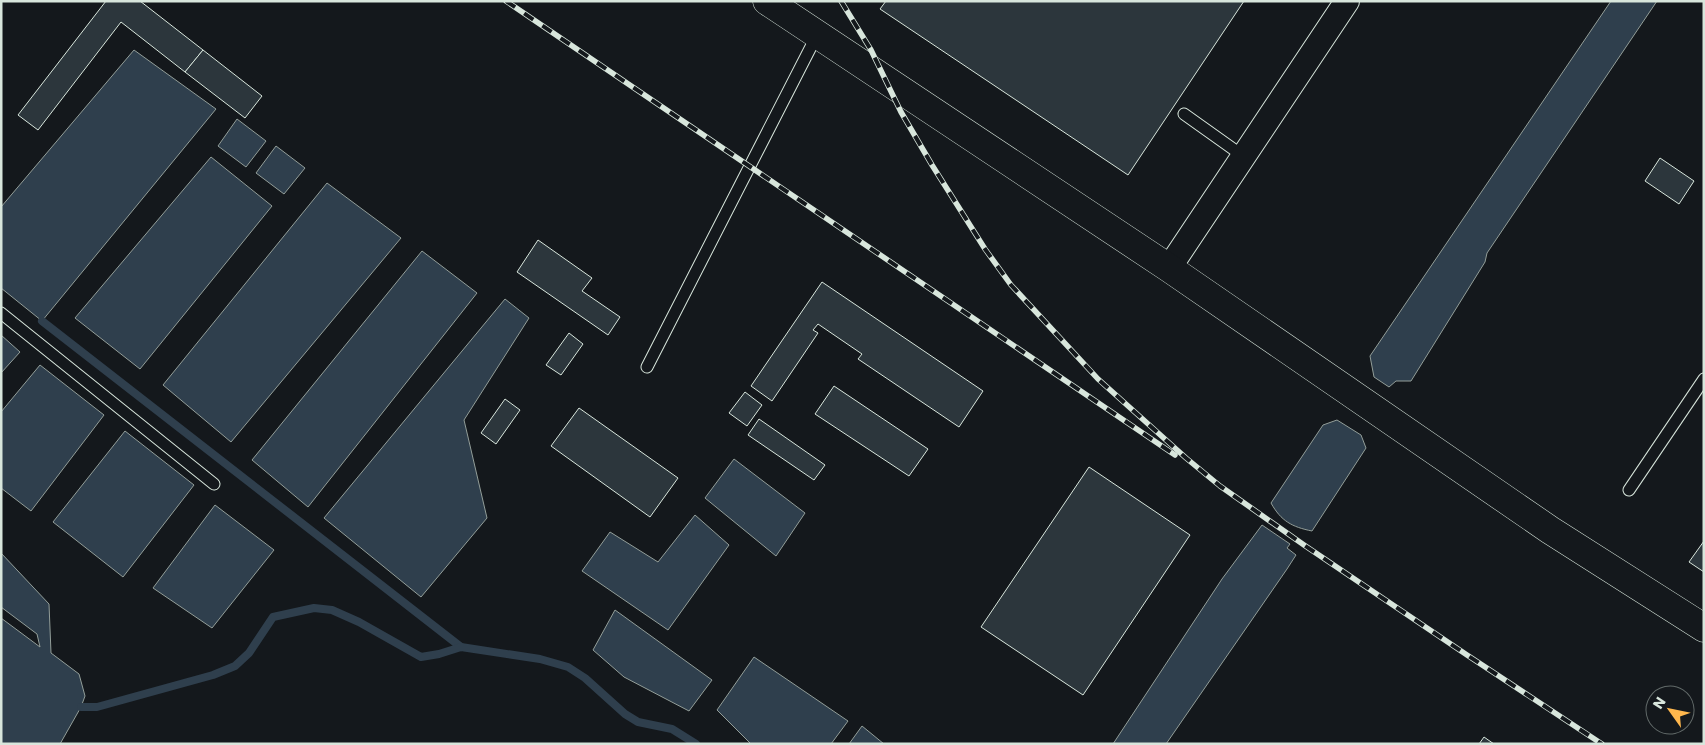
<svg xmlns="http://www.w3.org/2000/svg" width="1705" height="745" viewBox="0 0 1705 745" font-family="Poppins,sans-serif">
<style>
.water{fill:#2f3f4d;stroke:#939e99}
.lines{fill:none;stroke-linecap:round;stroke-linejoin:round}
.stream{stroke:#2f3f4d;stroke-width:8}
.building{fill:#2c363c;stroke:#d8e6dc}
.lane-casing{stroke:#d8e6dc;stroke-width:13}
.street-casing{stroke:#d8e6dc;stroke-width:26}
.secondary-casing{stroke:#d8e6dc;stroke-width:29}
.lane{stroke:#14181c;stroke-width:11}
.street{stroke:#14181c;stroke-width:24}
.secondary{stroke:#14181c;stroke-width:28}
.rail-casing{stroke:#d8e6dc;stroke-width:5.5}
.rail{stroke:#14181c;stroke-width:4;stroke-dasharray:11;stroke-linecap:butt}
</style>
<rect width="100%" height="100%" fill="#14181c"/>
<g class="water">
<path d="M1611 1H1657L1487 253 1485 262 1411 381H1396L1389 387 1374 377 1370 356Z"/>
<path d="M134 50 216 109 42 321 1 288V207Z"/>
<path d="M237 119 266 141 246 167 218 146Z"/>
<path d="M276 146 305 168 284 194 256 173Z"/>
<path d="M211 157 272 206 140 369 75 318Z"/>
<path d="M327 183 401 238 231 442 163 385Z"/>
<path d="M422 251 477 293 308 507 252 460Z"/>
<path d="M505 299 529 318 464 420 487 518 421 597 324 518Z"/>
<path d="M1 335 20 352 1 373Z"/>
<path d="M40 365 104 415 31 511 1 488V412Z"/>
<path d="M1337 420 1361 435 1366 448 1312 531C1292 527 1281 521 1271 503L1323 425Z"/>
<path d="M125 431 194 485 123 577 53 522Z"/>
<path d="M734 459 805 513 776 556 705 498Z"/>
<path d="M215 505 274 550 212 628 153 588Z"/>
<path d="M695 515 729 545 668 630 582 571 610 532 658 562Z"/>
<path d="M1262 525 1290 544 1287 548 1296 555 1287 569 1166 744H1113L1222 579Z"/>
<path d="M1 553 49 604 51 653 79 674 85 696 81 707 60 744H1V618L40 647 37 634 1 607Z"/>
<path d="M615 610 712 680 689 711 624 677 593 650Z"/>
<path d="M754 657 848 721 831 744H751L717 710Z"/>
<path d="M862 726 884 744H849Z"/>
</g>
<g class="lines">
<g class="stream">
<path d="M42 321 461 647"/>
<path d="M81 707H97L213 675 235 666 249 653 273 617 314 608 332 610 359 622 421 657 439 654 461 647 540 659 568 667 585 678 625 714 638 722 672 729 696 744"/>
</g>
</g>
<g class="building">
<path d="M106 1H140L203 50 185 72 121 22 38 130 18 115Z"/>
<path d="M886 1H1244L1128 175 880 9Z"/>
<path d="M203 50 262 96 245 118 185 72Z"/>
<path d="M1660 158 1694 181 1679 204 1645 181Z"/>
<path d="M538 240 592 278 582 291 620 317 608 335 517 272Z"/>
<path d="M822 282 983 391 959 427 858 359 862 354 818 324 813 330 818 333 772 401 751 386Z"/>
<path d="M569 333 583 344 561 375 546 365Z"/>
<path d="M834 386 928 449 909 476 815 414Z"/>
<path d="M745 392 762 405 747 426 729 413Z"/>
<path d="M505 399 520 410 496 444 481 433Z"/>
<path d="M579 408 678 478 650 517 551 446Z"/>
<path d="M759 419 825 465 814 480 748 435Z"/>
<path d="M1089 467 1190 535 1083 695 981 627Z"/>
<path d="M1704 541V572L1689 562Z"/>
<path d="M1484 737 1494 744H1479Z"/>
</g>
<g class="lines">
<g class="lane-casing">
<g id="lane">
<path d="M1184 114 1243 156"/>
<path d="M1 313 214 484"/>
<path d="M647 367 817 35"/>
<path d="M1629 490 1704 379"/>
</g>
</g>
<g class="street-casing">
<path id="street" d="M1169 268 1347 1"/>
</g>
<g class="secondary-casing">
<path id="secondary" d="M767 1 1169 268 1550 530 1704 628"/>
</g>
<use href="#lane" class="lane"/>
<use href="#street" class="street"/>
<use href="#secondary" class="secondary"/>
<g class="rail-casing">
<g id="rail">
<path d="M506 1 1175 455"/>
<path d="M841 1 871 50 901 112 932 165 985 249 1011 285 1098 379 1186 458 1220 486 1304 545 1467 655 1602 744"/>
</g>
</g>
<use href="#rail" class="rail"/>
</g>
<rect width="1705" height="745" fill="none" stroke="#d8e6dc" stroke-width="5"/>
<g transform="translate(1670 710) rotate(303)"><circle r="24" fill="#14181c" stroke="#626a69"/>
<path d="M0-4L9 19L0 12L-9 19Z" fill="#ffb74d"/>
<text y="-8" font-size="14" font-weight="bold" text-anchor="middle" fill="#d8e6dc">N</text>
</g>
</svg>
